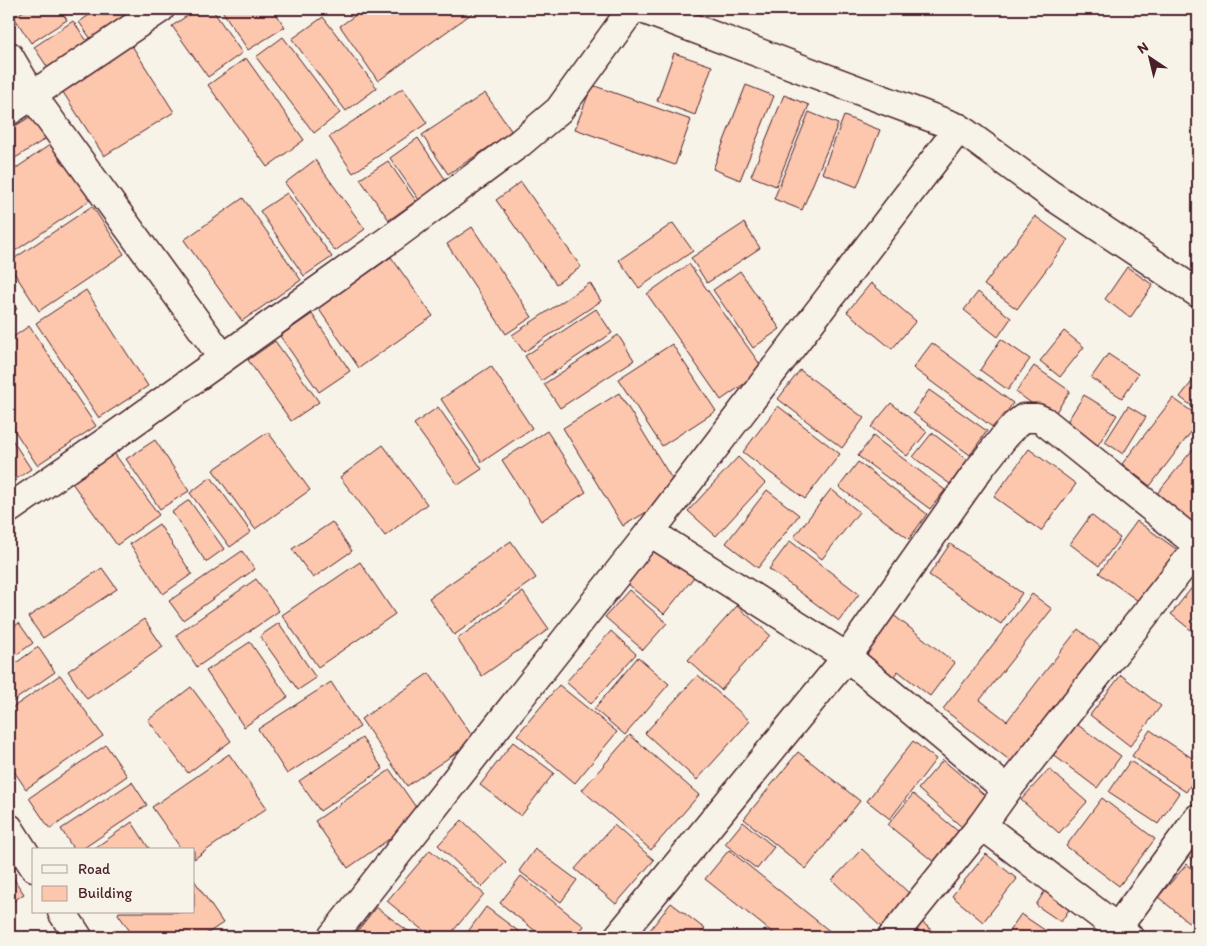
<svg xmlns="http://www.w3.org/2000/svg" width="1207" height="946" viewBox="0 0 1207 946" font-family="Itim,sans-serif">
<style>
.building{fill:#fcc7ad;stroke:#4a1f2b}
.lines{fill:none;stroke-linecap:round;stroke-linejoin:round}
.street-casing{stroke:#4a1f2b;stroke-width:31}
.street{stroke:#f7f3e8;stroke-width:28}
</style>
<rect width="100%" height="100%" fill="#f7f3e8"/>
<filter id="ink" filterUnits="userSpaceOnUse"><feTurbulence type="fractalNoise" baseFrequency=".02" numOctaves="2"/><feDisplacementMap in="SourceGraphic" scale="10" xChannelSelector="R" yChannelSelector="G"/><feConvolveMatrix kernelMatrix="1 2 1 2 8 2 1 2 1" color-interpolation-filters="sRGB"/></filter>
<g filter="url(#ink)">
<g class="building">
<path d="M27 9H60L67 20 31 43 14 17Z"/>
<path d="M98 9H139L93 42 79 22Z"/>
<path d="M197 9H212L242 53 208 77 172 26Z"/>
<path d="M221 9H273L285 27 248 50Z"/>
<path d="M364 9H478L378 81 340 26Z"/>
<path d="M323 17 377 88 346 111 292 39Z"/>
<path d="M73 21 87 41 48 68 34 47Z"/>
<path d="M283 37 340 113 314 133 256 57Z"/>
<path d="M129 41 174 112 104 156 59 86Z"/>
<path d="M674 53 712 66 695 115 657 101Z"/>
<path d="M246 58 304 140 267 167 208 85Z"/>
<path d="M592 85 691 120 675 165 575 129Z"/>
<path d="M746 85 774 96 740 180 713 169Z"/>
<path d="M403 88 427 123 353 173 329 137Z"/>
<path d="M485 93 512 132 448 174 422 135Z"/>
<path d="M784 95 809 105 776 186 751 176Z"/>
<path d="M809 112 838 124 802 210 774 199Z"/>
<path d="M36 113 50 136 9 162V130Z"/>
<path d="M844 116 880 130 857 187 822 173Z"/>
<path d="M418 138 447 182 419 200 390 158Z"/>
<path d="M54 142 92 199 9 255V173Z"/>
<path d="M315 160 365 229 335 251 285 183Z"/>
<path d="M388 161 416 201 389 220 360 179Z"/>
<path d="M521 182 581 267 556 284 496 200Z"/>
<path d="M287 193 332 257 304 276 260 211Z"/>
<path d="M243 198 301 280 242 321 184 240Z"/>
<path d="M92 206 124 254 39 311 9 265V262Z"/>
<path d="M1035 216 1068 240 1017 309 984 285Z"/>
<path d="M673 223 693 251 639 288 619 260Z"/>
<path d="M744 223 760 248 707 283 691 258Z"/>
<path d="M472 227 532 317 506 334 447 244Z"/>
<path d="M391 257 433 316 359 368 318 308Z"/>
<path d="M689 264 764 370 721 400 647 294Z"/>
<path d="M1127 267 1153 285 1130 318 1105 299Z"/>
<path d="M740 271 780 329 753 348 713 290Z"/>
<path d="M590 283 601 301 524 352 512 335Z"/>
<path d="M871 283 916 321 892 349 847 312Z"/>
<path d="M86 290 148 386 99 418 36 323Z"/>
<path d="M978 292 1011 318 998 337 964 310Z"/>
<path d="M9 296 17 309 9 314Z"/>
<path d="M596 309 612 333 541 381 525 356Z"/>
<path d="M312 314 350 371 319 392 280 336Z"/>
<path d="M29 326 96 426 37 465 9 422V340Z"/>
<path d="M1064 331 1084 347 1060 377 1040 361Z"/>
<path d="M618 335 634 360 560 408 544 384Z"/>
<path d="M1001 339 1030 359 1008 390 980 370Z"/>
<path d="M275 341 319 402 291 421 248 360Z"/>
<path d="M932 343 1013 403 995 429 913 368Z"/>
<path d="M672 344 716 411 662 446 618 379Z"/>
<path d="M1108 354 1138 374 1122 398 1091 378Z"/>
<path d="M491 366 532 428 482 462 441 399Z"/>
<path d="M1034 366 1070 391 1052 418 1016 392Z"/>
<path d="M800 370 864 418 842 448 778 399Z"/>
<path d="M1198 374V411L1180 397Z"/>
<path d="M929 390 987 431 970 455 913 413Z"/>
<path d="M619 393 680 492 623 526 563 428Z"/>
<path d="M1084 395 1117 415 1096 448 1063 428Z"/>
<path d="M1173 398 1198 416V423L1150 486 1122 464Z"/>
<path d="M891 403 927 432 907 456 871 427Z"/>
<path d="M778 406 840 454 805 499 743 452Z"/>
<path d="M1128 406 1146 417 1123 454 1105 442Z"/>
<path d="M438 407 482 469 458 485 414 424Z"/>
<path d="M547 431 586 492 541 521 502 460Z"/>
<path d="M268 432 310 490 255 529 213 470Z"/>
<path d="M932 433 968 460 950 484 913 457Z"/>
<path d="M9 435 31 469 9 484Z"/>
<path d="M873 436 945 490 930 509 858 456Z"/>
<path d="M155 440 189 491 160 509 126 459Z"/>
<path d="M1198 443V528L1155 496Z"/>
<path d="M383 445 427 504 385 536 340 477Z"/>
<path d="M1029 449 1076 484 1041 531 994 497Z"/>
<path d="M114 453 159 515 117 545 72 483Z"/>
<path d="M738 457 765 483 716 536 688 511Z"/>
<path d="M858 462 927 514 909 539 839 487Z"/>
<path d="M211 477 251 532 230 547 190 493Z"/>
<path d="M831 489 859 512 822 559 794 537Z"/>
<path d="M767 490 799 515 758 568 726 543Z"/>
<path d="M189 500 224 549 206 562 172 512Z"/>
<path d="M1091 515 1120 538 1099 566 1070 544Z"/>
<path d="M1137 521 1179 551 1141 603 1099 573Z"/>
<path d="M332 522 352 551 313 578 292 549Z"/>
<path d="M159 524 192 574 163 594 130 544Z"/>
<path d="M511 541 536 578 454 635 429 598Z"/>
<path d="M790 541 859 594 839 621 769 569Z"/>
<path d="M950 544 1022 593 1001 624 929 575Z"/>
<path d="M658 546 695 576 664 614 627 584Z"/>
<path d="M242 551 255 569 183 620 169 601Z"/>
<path d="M360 562 395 614 318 667 282 615Z"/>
<path d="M102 568 117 589 43 638 28 617Z"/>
<path d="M256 579 279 611 197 667 176 635Z"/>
<path d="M1198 580V623L1192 631 1171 614Z"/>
<path d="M629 590 667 623 643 650 605 617Z"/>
<path d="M523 592 549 629 482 676 457 639Z"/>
<path d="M1032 594 1052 609 980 700 1007 721 1078 629 1102 648 1012 762 943 709Z"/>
<path d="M9 606 14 614 9 618Z"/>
<path d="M737 606 770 635 721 690 688 660Z"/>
<path d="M892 614 955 663 930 696 898 671 893 677 862 653Z"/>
<path d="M144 619 163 647 87 699 68 671Z"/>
<path d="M19 623 33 643 9 660V630Z"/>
<path d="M279 623 316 678 298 690 260 636Z"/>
<path d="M611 631 636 654 591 704 566 682Z"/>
<path d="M250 642 288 697 244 727 206 671Z"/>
<path d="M38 647 55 672 9 704V668Z"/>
<path d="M638 657 669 684 625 735 594 709Z"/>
<path d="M429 673 475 740 407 786 361 719Z"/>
<path d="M60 675 103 736 26 789 9 764V710Z"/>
<path d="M698 675 750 721 697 780 645 733Z"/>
<path d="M1121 675 1161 706 1130 746 1090 715Z"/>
<path d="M331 682 360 727 287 774 258 729Z"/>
<path d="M559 685 617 732 575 783 517 735Z"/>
<path d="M191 687 231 741 188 773 148 720Z"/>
<path d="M1075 723 1121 756 1097 788 1052 754Z"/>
<path d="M1150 730 1198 762V774L1186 792 1132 756Z"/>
<path d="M630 735 699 795 651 850 582 790Z"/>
<path d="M362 738 383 769 320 811 299 781Z"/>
<path d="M913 741 936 759 890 819 867 801Z"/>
<path d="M513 742 554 773 521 816 480 785Z"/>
<path d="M106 745 127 776 50 829 29 798Z"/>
<path d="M798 752 860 801 806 869 744 819Z"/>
<path d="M229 754 267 808 194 859V850H182L152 807Z"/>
<path d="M943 760 989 799 963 828 918 789Z"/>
<path d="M1130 761 1179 793 1158 824 1109 792Z"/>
<path d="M1049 769 1087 802 1059 833 1021 800Z"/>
<path d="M390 770 422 816 348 868 315 821Z"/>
<path d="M132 782 147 805 81 850H74L61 829Z"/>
<path d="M913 794 959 832 934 862 888 825Z"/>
<path d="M1102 798 1155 839 1119 886 1066 846Z"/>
<path d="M462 820 506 862 482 887 438 845Z"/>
<path d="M132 822 150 850H92Z"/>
<path d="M743 822 774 847 757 869 725 844Z"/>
<path d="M614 825 654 860 616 904 575 869Z"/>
<path d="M1198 842V865L1187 855Z"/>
<path d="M535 849 577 880 561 902 519 871Z"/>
<path d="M862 849 911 895 881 927 832 880Z"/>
<path d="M430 850 484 894 448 937H431L387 901Z"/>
<path d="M729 850 837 937H778L705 879Z"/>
<path d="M986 854 1017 879 983 922 952 896Z"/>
<path d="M1187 864 1198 874V930L1158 897Z"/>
<path d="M9 872 24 894 9 904Z"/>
<path d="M521 876 584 926 575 937H543L500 903Z"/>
<path d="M194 880 223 923 202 937H134L118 914 119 912H194Z"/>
<path d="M1046 889 1072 905 1061 922 1036 905Z"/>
<path d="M671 903 705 929 698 937H659L650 930Z"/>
<path d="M376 907 416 937H358L355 934Z"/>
<path d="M486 907 526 937H464Z"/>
<path d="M1021 914 1049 933 1046 937H1005Z"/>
<path d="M922 922 940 937H908Z"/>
</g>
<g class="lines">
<g class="street-casing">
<g id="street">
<path d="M642 9 959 128 1051 195 1198 293"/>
<path d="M9 56 32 95 223 358"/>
<path d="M9 111 160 9"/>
<path d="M9 509 107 441 397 234 520 143 559 110 632 9"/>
<path d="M650 532 847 657 1007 790"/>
<path d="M982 825 1129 937"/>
<path d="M9 828 34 867"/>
<path d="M62 912 78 937"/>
<path d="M1117 928 1198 818"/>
<path d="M332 937 650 532 959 128"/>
<path d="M618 937 847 657 979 469 1005 436 1015 425 1024 418H1037L1044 421 1198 545"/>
<path d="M892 937 982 825 1007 790 1198 547"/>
</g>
</g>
<use href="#street" class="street"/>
</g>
</g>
<rect width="1207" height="946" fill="none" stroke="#f7f3e8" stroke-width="30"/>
<rect x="15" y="15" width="1177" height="916" fill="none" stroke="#4a1f2b" stroke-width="2" filter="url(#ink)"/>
<rect x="32" y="848" width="162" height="65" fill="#f7f3e8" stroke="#b29e9c"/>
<rect x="42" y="865" width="25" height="8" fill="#f7f3e8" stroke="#b29e9c"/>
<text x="78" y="874" font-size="15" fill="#4a1f2b">Road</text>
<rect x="42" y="886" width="25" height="15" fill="#fcc7ad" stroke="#b29e9c"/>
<text x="78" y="898" font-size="15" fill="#4a1f2b">Building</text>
<g transform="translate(1150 58) rotate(325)" stroke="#f7f3e8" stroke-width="4" paint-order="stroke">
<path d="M0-4L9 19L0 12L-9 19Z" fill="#4a1f2b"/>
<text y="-8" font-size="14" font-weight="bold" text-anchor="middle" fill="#4a1f2b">N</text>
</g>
</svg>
